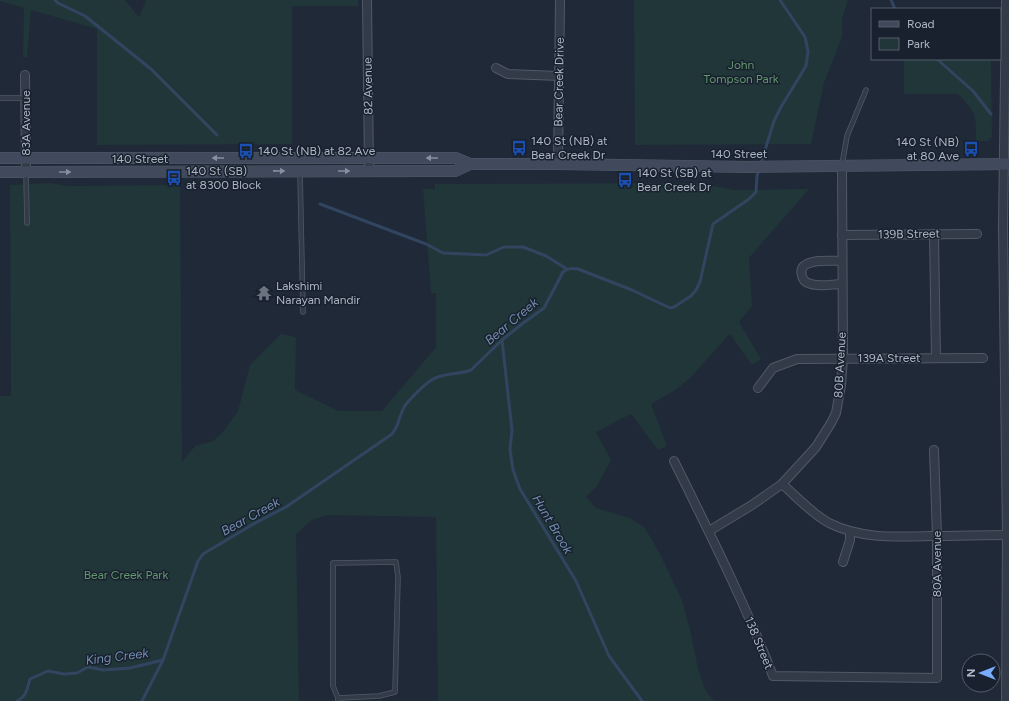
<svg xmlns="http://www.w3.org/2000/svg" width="1009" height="701" viewBox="0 0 1009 701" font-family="Figtree,sans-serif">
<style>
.green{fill:#213639}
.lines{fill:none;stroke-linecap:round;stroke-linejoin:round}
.stream{stroke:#314560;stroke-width:3}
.lane-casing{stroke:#505966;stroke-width:5.5}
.street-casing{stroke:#505966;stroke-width:10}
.secondary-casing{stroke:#505966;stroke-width:12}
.lane{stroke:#333b48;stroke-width:4}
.street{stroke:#333b48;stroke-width:8}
.secondary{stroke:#404a5c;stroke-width:11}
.oneway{fill:#8790a0}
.labels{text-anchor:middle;stroke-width:3;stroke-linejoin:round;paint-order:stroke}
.park-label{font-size:12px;fill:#639770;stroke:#18212d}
.street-label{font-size:12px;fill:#adb6c5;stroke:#18212d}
.poi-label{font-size:12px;fill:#adb6c5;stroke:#18212d;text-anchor:start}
.water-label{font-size:13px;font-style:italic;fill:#738db0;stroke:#18212d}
</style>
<rect width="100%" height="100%" fill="#1f2938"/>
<g class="green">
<path d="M0 0H125L139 17 146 0H358V6H292V144L97 145V29L31 10 27 57H23L24 8 0 1Z"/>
<path d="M634 0H848L842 19V37L824 83 811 144 635 145Z"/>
<path d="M904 59H991L992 137 988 141H976C976 115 977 114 958 94H904Z"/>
<path d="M48 183 69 186 180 185 182 462 195 446 213 441 223 432 238 411 250 365 281 334 296 337 295 390 339 411H382L436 347V293H431L423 189H435V184L700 183 734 190 809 189 749 258 752 306 739 322 761 359 752 365 730 334 690 378 674 391 651 404 667 446 658 450 631 414 596 432 611 460 597 486 586 497 596 508 630 518 645 528 660 554 682 600 691 634 698 669 706 691 714 701H438L436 517 328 515 312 520 296 534 299 701H0V396H11L10 185Z"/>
</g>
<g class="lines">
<g class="stream">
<path d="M55 0 58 3 85 16 151 69 217 135"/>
<path d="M891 0 895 9"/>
<path d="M937 59 973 91 991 114"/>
<path d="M320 204 426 244 443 253 486 255 504 247H523L546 256 567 269"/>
<path d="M502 340 512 430 510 449 513 470 520 489 576 581 609 656 642 701"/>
<path d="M17 701C27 696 27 689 30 679L48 671 64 674 77 673 88 667 103 670 130 668 163 660"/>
<path d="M142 701 163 660 198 561 203 554 257 522 286 507 392 434C400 425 399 412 407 403 413 396 429 379 438 377 449 373 461 374 471 370L502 340 522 324 544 308 563 272C568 268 572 268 578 269L632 290 670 308 674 307 691 296 696 290 700 282 713 224 749 199 756 192 757 176 774 121 781 107 806 66 808 51 805 37 780 0"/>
</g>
<g class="lane-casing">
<g id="lane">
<path d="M0 98H25"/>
<path d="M842 165 847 136 866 90"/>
<path d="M26 172 27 223"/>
<path d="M300 172 303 312"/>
<path d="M338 701V698L333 686V563L396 562 398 577 395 692 379 696 338 698"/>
</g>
</g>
<g class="street-casing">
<g id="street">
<path d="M367 0 369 171"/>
<path d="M496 68 508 74 559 76"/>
<path d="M25 75 26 172"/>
<path d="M558 164 560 0"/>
<path d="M934 234 936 358"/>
<path d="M842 235 977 234"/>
<path d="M842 261C831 261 796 257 802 276 803 281 806 283 811 284 820 287 833 284 842 284"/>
<path d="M758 388 773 368 797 359 983 358"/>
<path d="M674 461C709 532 745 603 773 676L937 678V536L934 450"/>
<path d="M782 484C797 497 811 513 829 523 861 539 895 537 930 536 956 536 983 535 1009 535"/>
<path d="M709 531 752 505 782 484 816 447 831 423 836 413 841 385 843 358 842 165"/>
<path d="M843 562 850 540V532"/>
<path d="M1006 701 1007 535 1003 227 1006 0"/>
</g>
</g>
<g class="secondary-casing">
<g id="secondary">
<path d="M0 158H456L470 164H558L748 167 1009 164"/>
<path d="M0 172 441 171H455L470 164"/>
</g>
</g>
<use href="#lane" class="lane"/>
<use href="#street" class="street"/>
<use href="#secondary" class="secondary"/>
</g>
<defs><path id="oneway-solid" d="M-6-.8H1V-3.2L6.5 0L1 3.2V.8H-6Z"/></defs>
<g class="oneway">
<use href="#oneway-solid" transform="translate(218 158) rotate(-180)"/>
<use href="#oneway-solid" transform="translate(432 158) rotate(-180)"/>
<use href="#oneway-solid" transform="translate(279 171) rotate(1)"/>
<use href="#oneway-solid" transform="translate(344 171)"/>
<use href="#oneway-solid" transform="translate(65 172)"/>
</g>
<defs>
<g id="bus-bare" transform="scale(1.2)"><path d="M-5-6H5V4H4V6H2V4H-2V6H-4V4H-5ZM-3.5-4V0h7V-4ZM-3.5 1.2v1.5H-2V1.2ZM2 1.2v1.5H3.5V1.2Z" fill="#1a4fb4" stroke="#18212d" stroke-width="2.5" paint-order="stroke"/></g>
<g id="temple-bare" transform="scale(1.2)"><path d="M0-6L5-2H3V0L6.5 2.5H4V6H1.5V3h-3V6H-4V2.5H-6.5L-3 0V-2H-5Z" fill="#6b7280" stroke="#18212d" stroke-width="2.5" paint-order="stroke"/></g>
</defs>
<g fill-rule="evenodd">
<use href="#bus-bare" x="519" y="148"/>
<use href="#bus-bare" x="971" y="149"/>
<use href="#bus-bare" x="246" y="151"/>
<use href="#bus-bare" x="174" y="178"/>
<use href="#bus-bare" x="625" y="180"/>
<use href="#temple-bare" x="264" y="293"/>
</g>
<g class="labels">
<g class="park-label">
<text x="741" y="69">John<tspan x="741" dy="14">Tompson Park</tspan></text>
<text x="126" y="579">Bear Creek Park</text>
</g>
<g class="street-label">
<text transform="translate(559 82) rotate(-89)" y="4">Bear Creek Drive</text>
<text transform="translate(368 86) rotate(-91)" y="4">82 Avenue</text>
<text transform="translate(26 123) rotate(-90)" y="4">83A Avenue</text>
<text x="739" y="158">140 Street</text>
<text x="140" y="163">140 Street</text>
<text transform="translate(909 234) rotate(-1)" y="4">139B Street</text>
<text x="889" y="362">139A Street</text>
<text transform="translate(840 365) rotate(-87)" y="4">80B Avenue</text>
<text transform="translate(937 564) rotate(-90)" y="4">80A Avenue</text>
<text transform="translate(759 643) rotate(67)" y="4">138 Street</text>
</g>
<g class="poi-label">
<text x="531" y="145">140 St (NB) at<tspan x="531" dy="14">Bear Creek Dr</tspan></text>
<text x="959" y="146" text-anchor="end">140 St (NB)<tspan x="959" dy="14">at 80 Ave</tspan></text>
<text x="258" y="155">140 St (NB) at 82 Ave</text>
<text x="186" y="175">140 St (SB)<tspan x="186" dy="14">at 8300 Block</tspan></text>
<text x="637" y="177">140 St (SB) at<tspan x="637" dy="14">Bear Creek Dr</tspan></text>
<text x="276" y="290">Lakshimi<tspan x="276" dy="14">Narayan Mandir</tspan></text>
</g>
<g class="water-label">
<text transform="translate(511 321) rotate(-40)" y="5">Bear Creek</text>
<text transform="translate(250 516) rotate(-29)" y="5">Bear Creek</text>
<text transform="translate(553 524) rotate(59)" y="5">Hunt Brook</text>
<text transform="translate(117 656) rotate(-7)" y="5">King Creek</text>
</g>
</g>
<rect x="871" y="8" width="130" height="52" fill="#18212d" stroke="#545d6a"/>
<rect x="879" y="21" width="20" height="6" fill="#404a5c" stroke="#545d6a"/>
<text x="907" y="28" font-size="12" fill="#adb6c5">Road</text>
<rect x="879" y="38" width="20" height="12" fill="#213639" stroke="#545d6a"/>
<text x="907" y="48" font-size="12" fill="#adb6c5">Park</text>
<g transform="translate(981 673) rotate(270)"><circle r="19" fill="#18212d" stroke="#545d6a"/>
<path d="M0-3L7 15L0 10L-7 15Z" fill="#7aacfd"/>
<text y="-6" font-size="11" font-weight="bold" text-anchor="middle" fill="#adb6c5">N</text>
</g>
</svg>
